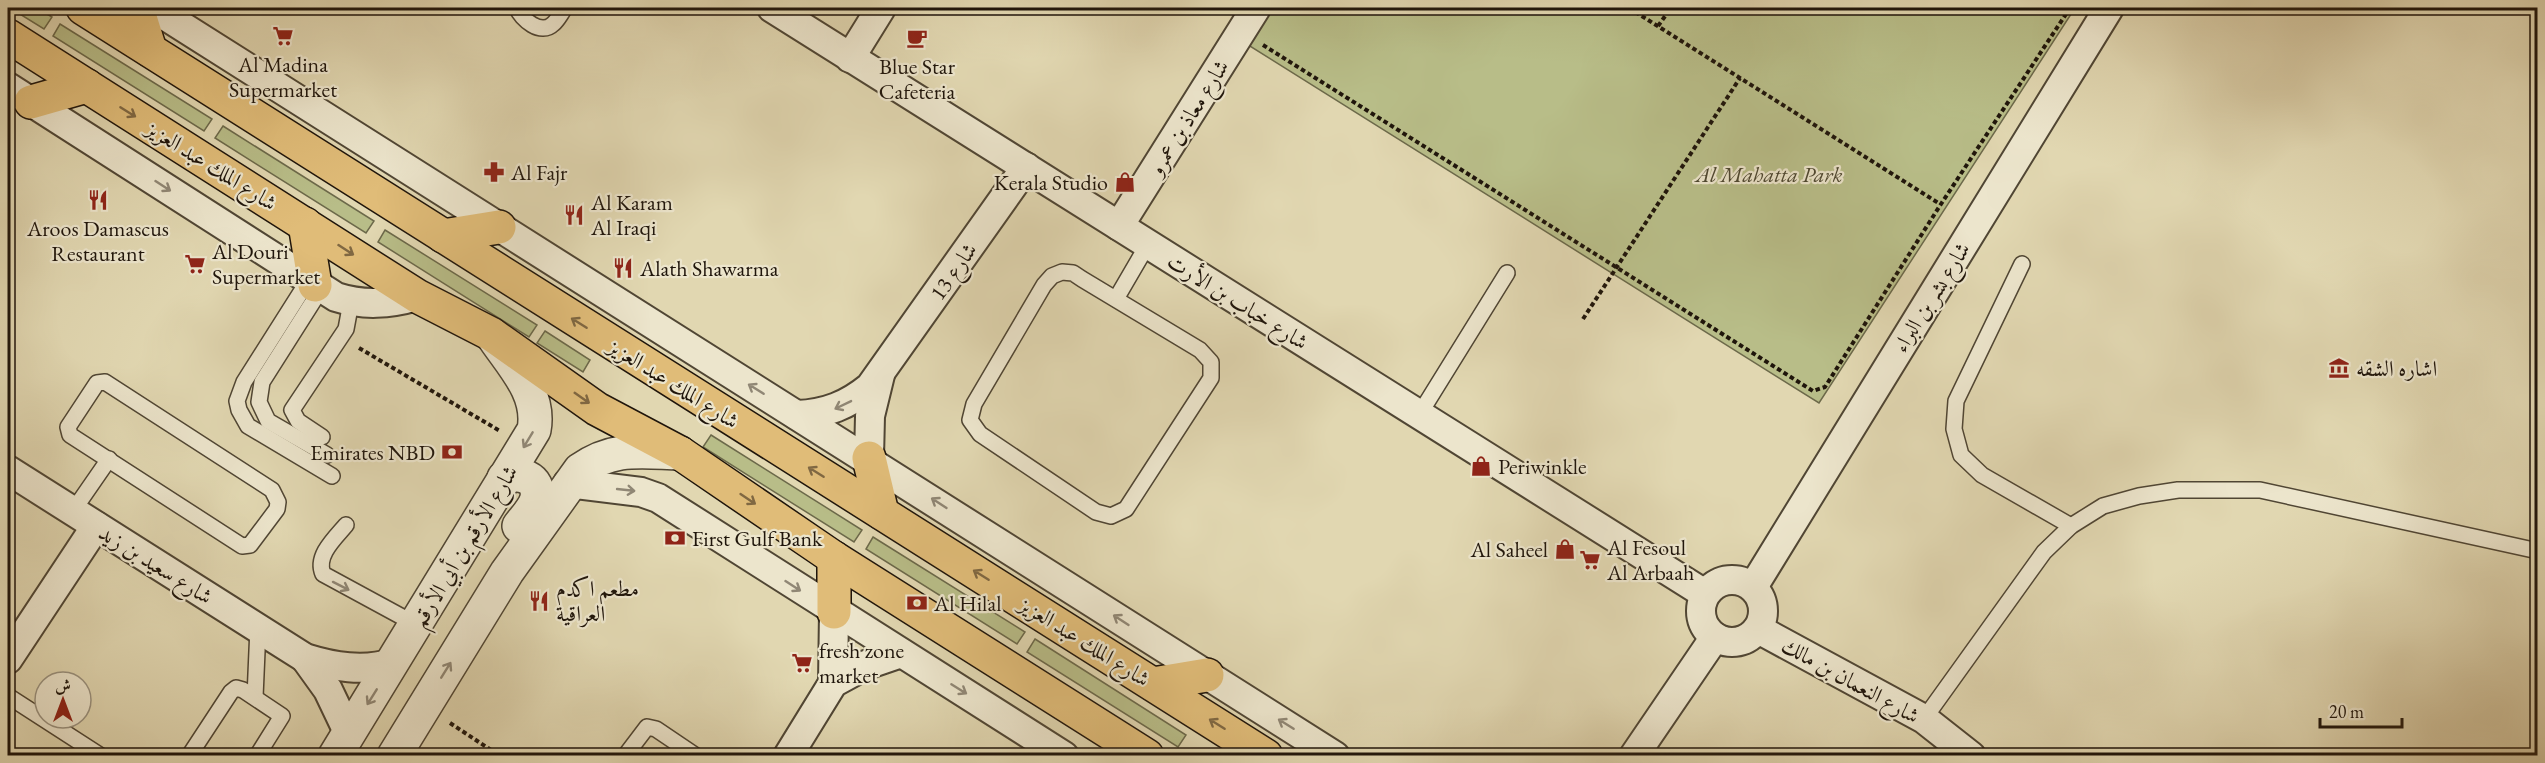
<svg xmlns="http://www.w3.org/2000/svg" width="2545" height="763" viewBox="0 0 2545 763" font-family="'EB Garamond',Amiri,serif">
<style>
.green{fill:#b8bd88;stroke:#6c694a;stroke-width:1.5}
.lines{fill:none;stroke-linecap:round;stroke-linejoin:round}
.service-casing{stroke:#504634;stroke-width:18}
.minor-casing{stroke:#504634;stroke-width:32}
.tertiary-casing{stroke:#504634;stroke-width:36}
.trunk-casing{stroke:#1f150b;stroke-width:36}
.path{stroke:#1f150b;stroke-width:4;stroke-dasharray:4.5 3;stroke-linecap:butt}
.service{stroke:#ece5cc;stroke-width:15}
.minor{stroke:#ece5cc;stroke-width:28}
.tertiary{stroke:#ece5cc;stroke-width:33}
.trunk{stroke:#e0bc78;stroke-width:33}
.oneway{stroke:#806842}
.oneway2{stroke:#908775}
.labels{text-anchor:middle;stroke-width:4.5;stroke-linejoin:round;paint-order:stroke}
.poi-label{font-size:22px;fill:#1f150b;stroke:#ece5cc;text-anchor:start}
.street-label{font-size:22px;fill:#1f150b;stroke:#ece5cc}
.park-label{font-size:22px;font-style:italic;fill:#4d4730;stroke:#ece5cc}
</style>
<rect width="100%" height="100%" fill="#e1d7b1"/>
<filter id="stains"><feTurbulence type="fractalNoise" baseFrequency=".00333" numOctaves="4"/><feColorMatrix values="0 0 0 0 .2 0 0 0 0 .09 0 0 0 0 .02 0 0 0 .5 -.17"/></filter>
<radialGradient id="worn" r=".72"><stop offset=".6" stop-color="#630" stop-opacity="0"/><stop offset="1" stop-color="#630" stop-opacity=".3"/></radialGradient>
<g class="green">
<path d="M10 8H37L52 17 44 29Z"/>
<path d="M1268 8H2075L1819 403 1245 43Z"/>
<path d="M60 24 212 119 204 131 53 36Z"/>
<path d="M223 126 374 221 366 233 215 138Z"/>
<path d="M385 230 537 325 529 337 378 242Z"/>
<path d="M545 331 590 360 583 372 537 343Z"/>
<path d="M711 435 862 530 854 542 703 447Z"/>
<path d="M873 537 1025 632 1017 644 866 549Z"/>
<path d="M1035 639 1186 735 1178 747 1027 652Z"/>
</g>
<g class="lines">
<g class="service-casing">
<g id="service">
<path d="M517 8C521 19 541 36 553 24 558 20 561 13 565 8"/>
<path d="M2022 264 1956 401 1954 429 1961 455 1982 475 2071 526"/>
<path d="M1062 272 1073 273 1082 279 1200 350 1211 362V378L1126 509 1111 516 1096 512 980 434 970 420 974 404 1044 285 1052 276Z"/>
<path d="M308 281 244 382 237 401 239 410 248 426 332 476"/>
<path d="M321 289 262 382 259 402 268 421 327 455"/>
<path d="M1116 299 1148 244"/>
<path d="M105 382 272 490 278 502 277 509 250 545 242 546 70 435 68 427 97 383Z"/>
<path d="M1419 415 1507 273"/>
<path d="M322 437 298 421 292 410 346 329 351 302"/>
<path d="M73 511 109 459"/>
<path d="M346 525C335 538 315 556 323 574L417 625"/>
<path d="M8 696 101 756"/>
<path d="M255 697 258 628"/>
<path d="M1924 719 2044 552 2071 526 2103 506 2139 496 2178 490H2260L2538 551"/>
<path d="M189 756 231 692 236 688 243 690 282 716 257 756"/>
<path d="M625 756 647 727 656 729 696 756"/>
</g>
</g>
<g class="minor-casing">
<g id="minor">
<path d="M153 8 1335 756"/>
<path d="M772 8 1705 594"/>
<path d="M850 58 881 8"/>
<path d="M8 87 336 297C364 306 389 304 417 296"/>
<path d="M1119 226 1256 8"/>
<path d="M797 415C826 414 848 405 870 387L1026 167"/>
<path d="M869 458 870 416 880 375"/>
<path d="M8 470 305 658C334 667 363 672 393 663"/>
<path d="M568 483 641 492 658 498 1064 756"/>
<circle cx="1732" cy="611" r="31"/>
<path d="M1753 587 2109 8"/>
<path d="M1758 629 1924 719 1971 756"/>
<path d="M305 658 328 690 349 734"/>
<path d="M8 659 96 526"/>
<path d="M833 683 834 612"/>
<path d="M788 756 833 683 866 665 901 653"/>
<path d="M1634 756 1715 637"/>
</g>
</g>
<g class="tertiary-casing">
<g id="tertiary">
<path d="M504 478C519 471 540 477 537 498 535 508 525 518 519 526"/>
<path d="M335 756 534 430C541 393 512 365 492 335"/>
<path d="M394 756 507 572 580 470C614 446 641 452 680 453"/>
</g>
</g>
<g class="trunk-casing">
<g id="trunk">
<path d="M83 8 1266 756"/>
<path d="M137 8 150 50"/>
<path d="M8 36 417 296 491 334 597 409 680 453 834 558 1147 756"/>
<path d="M31 102 87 86"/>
<path d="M305 224 315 285"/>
<path d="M443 236 499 227"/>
<path d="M869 458 882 513"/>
<path d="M834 612V558"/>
<path d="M1153 684 1207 675"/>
</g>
</g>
<g class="path">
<path d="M1629 8 1940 204"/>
<path d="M1658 26 1671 8"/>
<path d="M1263 45 1813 391 1825 387 1941 204 2070 8"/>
<path d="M1583 319 1740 78"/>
<path d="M359 348 500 431"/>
<path d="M450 723 500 756"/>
</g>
<use href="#service" class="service"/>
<use href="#minor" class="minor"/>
<use href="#tertiary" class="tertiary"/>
<use href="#trunk" class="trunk"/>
</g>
<defs><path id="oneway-shaft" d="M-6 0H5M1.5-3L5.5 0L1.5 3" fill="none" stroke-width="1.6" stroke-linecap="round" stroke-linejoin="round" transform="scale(1.5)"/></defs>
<g class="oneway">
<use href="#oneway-shaft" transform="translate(128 112) rotate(32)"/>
<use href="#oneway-shaft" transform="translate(346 250) rotate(33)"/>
<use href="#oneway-shaft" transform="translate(579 323) rotate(-148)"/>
<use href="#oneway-shaft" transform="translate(582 398) rotate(35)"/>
<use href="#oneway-shaft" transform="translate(816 472) rotate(-148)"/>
<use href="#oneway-shaft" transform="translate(748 499) rotate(34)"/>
<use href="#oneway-shaft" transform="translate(981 575) rotate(-148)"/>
<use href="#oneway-shaft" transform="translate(1217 724) rotate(-148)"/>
</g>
<g class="oneway2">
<use href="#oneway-shaft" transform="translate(163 186) rotate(33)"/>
<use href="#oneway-shaft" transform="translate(756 389) rotate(-148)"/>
<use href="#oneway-shaft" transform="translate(843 405) rotate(154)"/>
<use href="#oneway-shaft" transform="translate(528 440) rotate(121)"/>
<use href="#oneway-shaft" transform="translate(626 490) rotate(6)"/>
<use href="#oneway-shaft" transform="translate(939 503) rotate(-147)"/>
<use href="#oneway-shaft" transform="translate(341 586) rotate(27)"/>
<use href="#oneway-shaft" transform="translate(793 586) rotate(33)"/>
<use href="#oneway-shaft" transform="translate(1121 620) rotate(-147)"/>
<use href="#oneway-shaft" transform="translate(446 670) rotate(-58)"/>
<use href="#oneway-shaft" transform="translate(959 689) rotate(32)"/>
<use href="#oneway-shaft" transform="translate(372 697) rotate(122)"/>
<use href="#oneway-shaft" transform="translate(1286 724) rotate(-148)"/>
</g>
<defs>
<g id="supermarket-bare" transform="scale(1.62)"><path d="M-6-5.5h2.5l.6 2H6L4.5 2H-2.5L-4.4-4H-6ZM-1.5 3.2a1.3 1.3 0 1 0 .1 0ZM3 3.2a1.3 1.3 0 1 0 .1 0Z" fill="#8f2418" stroke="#ece5cc" stroke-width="2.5" paint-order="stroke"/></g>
<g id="cafe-bare" transform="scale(1.62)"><path d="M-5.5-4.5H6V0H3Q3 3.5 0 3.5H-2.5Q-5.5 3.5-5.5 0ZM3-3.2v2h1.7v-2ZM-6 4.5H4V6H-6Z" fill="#8f2418" stroke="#ece5cc" stroke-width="2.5" paint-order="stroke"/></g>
<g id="pharmacy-bare" transform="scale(1.62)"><path d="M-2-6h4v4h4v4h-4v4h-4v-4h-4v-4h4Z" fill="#8f2418" stroke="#ece5cc" stroke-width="2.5" paint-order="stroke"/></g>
<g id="shop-bare" transform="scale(1.62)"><path d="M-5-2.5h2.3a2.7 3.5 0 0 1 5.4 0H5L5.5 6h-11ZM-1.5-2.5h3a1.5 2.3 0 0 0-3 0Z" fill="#8f2418" stroke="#ece5cc" stroke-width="2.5" paint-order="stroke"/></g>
<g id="restaurant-bare" transform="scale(1.62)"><path d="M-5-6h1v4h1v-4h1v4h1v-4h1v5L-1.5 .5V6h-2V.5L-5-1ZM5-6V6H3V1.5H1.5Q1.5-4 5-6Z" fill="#8f2418" stroke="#ece5cc" stroke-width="2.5" paint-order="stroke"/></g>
<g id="museum-bare" transform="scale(1.62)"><path d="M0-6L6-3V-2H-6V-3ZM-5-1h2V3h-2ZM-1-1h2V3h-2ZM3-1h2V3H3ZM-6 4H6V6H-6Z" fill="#8f2418" stroke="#ece5cc" stroke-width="2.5" paint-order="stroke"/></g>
<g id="bank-bare" transform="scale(1.62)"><path d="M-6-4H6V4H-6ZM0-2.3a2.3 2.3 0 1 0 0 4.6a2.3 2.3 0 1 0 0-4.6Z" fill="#8f2418" stroke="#ece5cc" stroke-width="2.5" paint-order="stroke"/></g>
</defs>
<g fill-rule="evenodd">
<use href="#supermarket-bare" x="283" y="36"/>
<use href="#cafe-bare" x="917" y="38"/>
<use href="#pharmacy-bare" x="494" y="172"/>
<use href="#shop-bare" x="1125" y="182"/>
<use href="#restaurant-bare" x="98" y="200"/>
<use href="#restaurant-bare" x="574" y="215"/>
<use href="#supermarket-bare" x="195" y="264"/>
<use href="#restaurant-bare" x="623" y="268"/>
<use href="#museum-bare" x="2339" y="368"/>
<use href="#bank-bare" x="452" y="452"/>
<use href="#shop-bare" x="1481" y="466"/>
<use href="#bank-bare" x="675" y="538"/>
<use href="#shop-bare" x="1565" y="549"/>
<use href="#supermarket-bare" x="1590" y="560"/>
<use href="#restaurant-bare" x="539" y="601"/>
<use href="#bank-bare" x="917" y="603"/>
<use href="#supermarket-bare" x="802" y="663"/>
</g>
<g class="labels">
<g class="poi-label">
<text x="283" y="72" text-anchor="middle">Al Madina<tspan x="283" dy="25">Supermarket</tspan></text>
<text x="917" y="74" text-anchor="middle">Blue Star<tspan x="917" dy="25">Cafeteria</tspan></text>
<text x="511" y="180">Al Fajr</text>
<text x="1108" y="190" text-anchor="end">Kerala Studio</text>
<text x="591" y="210">Al Karam<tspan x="591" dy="25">Al Iraqi</tspan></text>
<text x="98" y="236" text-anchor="middle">Aroos Damascus<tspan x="98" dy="25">Restaurant</tspan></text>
<text x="212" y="259">Al Douri<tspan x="212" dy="25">Supermarket</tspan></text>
<text x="640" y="276">Alath Shawarma</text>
<text x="2356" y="376">اشاره الشقه</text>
<text x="435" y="460" text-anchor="end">Emirates NBD</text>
<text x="1498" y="474">Periwinkle</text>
<text x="692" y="546">First Gulf Bank</text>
<text x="1607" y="555">Al Fesoul<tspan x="1607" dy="25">Al Arbaah</tspan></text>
<text x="1548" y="557" text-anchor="end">Al Saheel</text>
<text x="556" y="596">مطعم اكدم<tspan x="556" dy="25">العراقية</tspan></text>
<text x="934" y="611">Al Hilal</text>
<text x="819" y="658">fresh zone<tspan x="819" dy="25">market</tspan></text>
</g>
<g class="street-label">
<text transform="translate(1188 117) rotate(-58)" y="8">شارع معاذ بن عمرو</text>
<text transform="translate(212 165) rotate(32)" y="8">شارع الملك عبد العزيز</text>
<text transform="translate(953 271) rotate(-55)" y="8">شارع 13</text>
<text transform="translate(1931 297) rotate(-58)" y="8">شارع بشر بن البراء</text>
<text transform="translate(1238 301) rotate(32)" y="8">شارع خباب بن الأرت</text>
<text transform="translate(674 383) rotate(32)" y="8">شارع الملك عبد العزيز</text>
<text transform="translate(464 546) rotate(-59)" y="8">شارع الأرقم بن أبي الأرقم</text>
<text transform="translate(156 564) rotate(32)" y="8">شارع سعيد بن زيد</text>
<text transform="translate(1085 641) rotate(32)" y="8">شارع الملك عبد العزيز</text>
<text transform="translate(1851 680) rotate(29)" y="8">شارع النعمان بن مالك</text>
</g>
<g class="park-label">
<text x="1769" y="182">Al Mahatta Park</text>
</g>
</g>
<rect width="2545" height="763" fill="none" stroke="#e1d7b1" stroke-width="30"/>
<rect x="9" y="9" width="2527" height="745" fill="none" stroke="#1f150b" stroke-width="3"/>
<rect x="15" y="15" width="2515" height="733" fill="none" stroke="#1f150b" stroke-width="1.5"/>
<g transform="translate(63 700)"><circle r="28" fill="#ece5cc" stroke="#9a927f" stroke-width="1.5"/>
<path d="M0-4.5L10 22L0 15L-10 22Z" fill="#8f2418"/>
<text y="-9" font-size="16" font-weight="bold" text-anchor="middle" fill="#1f150b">ش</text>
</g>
<path d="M2320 718v9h82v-9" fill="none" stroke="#1f150b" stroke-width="3"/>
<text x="2329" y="718" font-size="18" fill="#1f150b" stroke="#ece5cc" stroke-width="4.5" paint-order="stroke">20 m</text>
<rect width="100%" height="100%" filter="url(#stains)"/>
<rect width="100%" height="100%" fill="url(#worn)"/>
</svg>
